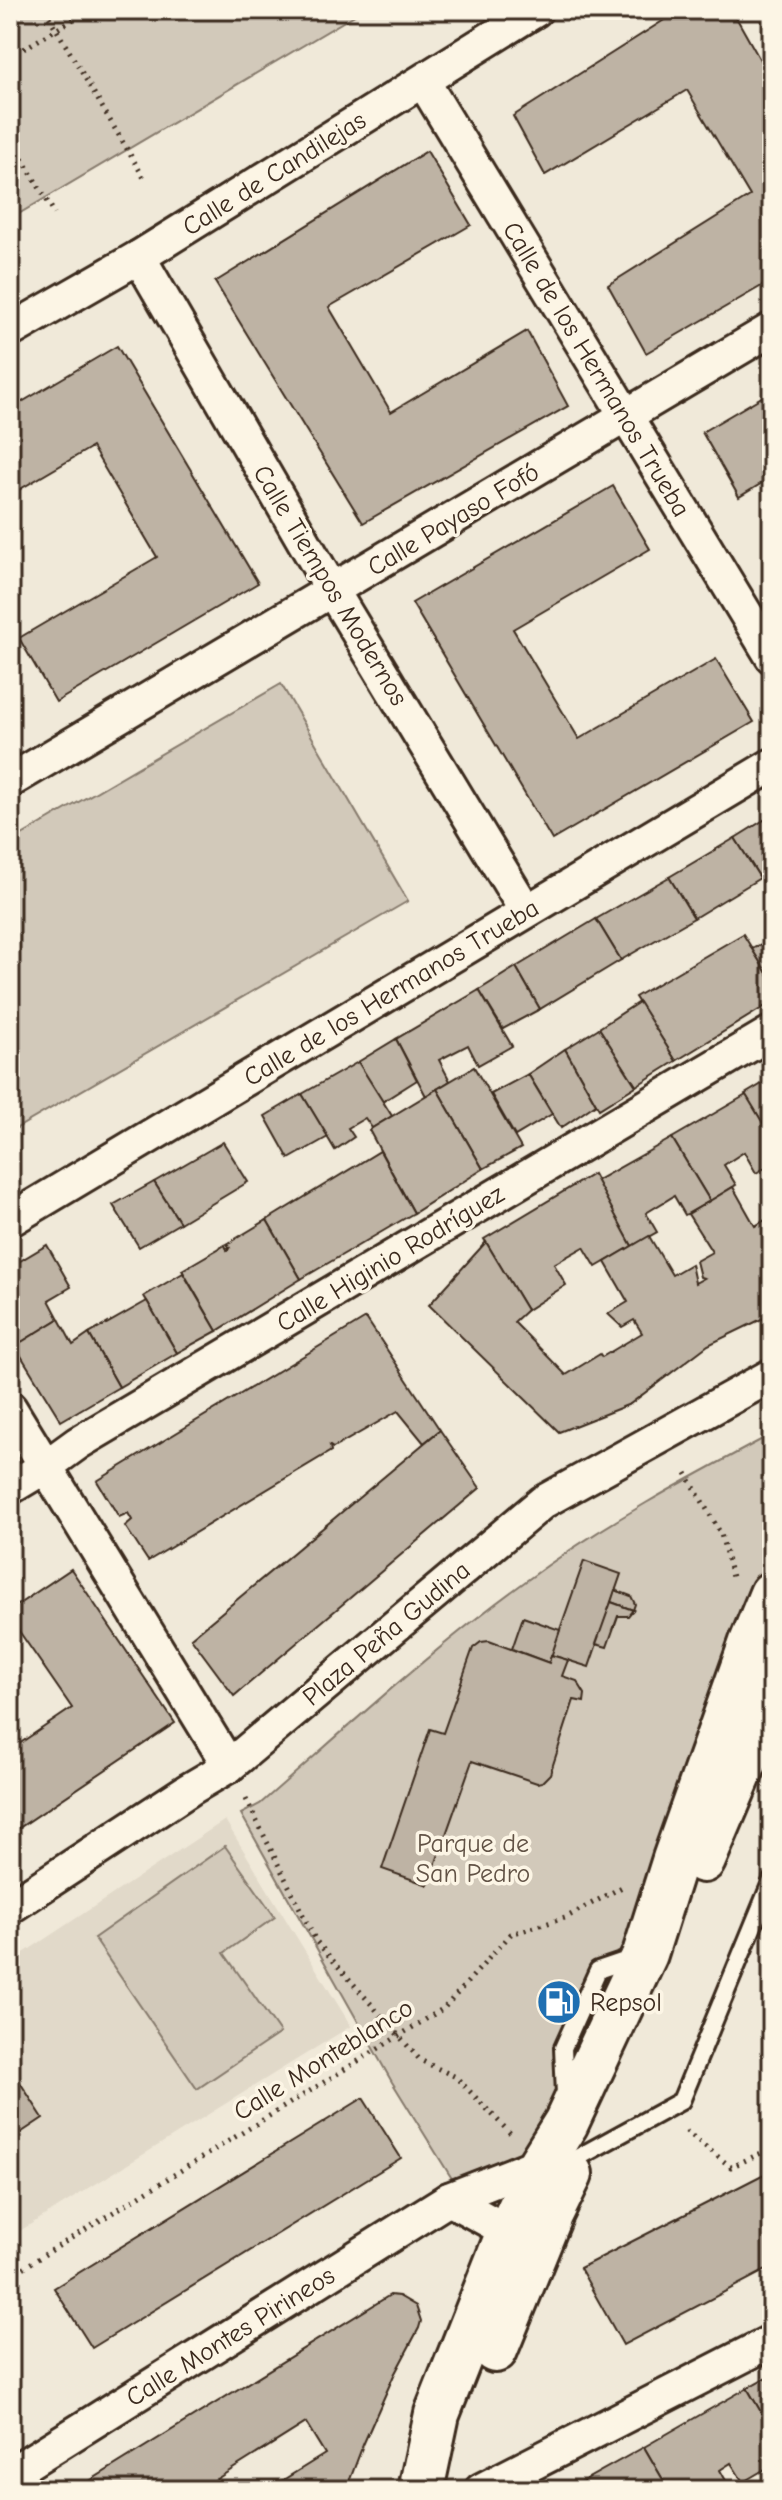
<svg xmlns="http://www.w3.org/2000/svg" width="782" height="2500" viewBox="0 0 782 2500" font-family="'Comic Neue',sans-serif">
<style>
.built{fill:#e1d9c9}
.green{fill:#d2c9ba;stroke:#867a6c;stroke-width:2}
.building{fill:#beb3a4;stroke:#3b2a1e;stroke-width:2}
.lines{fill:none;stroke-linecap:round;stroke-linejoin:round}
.lane-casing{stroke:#3b2a1e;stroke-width:22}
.street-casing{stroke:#3b2a1e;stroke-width:38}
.secondary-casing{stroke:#3b2a1e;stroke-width:50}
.path{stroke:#3b2a1e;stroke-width:5;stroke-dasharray:2 6;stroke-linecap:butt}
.lane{stroke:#fcf5e5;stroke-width:16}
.street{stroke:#fcf5e5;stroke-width:32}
.secondary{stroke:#fcf5e5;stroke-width:44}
.labels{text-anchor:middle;stroke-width:7;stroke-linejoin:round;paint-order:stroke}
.street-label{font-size:26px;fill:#3b2a1e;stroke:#fcf5e5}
.park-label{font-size:26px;fill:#615245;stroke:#fcf5e5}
.poi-label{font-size:26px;fill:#3b2a1e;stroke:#fcf5e5;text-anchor:start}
</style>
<rect width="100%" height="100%" fill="#f0e9d9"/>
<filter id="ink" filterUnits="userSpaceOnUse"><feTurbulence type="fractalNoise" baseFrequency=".0125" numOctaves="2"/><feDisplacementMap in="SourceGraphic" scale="16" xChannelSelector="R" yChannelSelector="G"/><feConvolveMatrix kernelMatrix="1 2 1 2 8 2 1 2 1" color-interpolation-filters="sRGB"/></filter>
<g filter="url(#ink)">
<path class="built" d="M225 1820 351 2026 10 2237V1962Z"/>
<g class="green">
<path d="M10 10H363L10 219Z"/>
<path d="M281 684 408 901 10 1132V842Z"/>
<path d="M772 1434V1581L540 2158 459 2190 392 2082 241 1814 260 1804C347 1728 432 1649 526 1581 603 1524 687 1479 772 1434Z"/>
<path d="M225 1846 275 1917 224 1953 280 2033 197 2089 94 1938Z"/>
</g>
<g class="building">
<path d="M680 10H732L772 81V280L646 353 608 285 750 196 687 90 545 175 513 116Z"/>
<path d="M427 151 471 225 329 307 391 412 527 331 568 406 363 523 215 282Z"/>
<path d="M117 346 258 583 56 702 19 638 157 557 92 447 10 495V409Z"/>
<path d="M772 391V477L739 497 702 432Z"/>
<path d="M613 486 650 549 513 629 579 739 716 659 754 722 552 840 412 603Z"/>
<path d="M772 815V871L760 878 735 838Z"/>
<path d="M735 838 760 878 694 918 669 877Z"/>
<path d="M669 877 694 918 621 960 596 919Z"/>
<path d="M596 919 621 960 540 1009 516 967Z"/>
<path d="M743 934 772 981V1002L676 1061 635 997Z"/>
<path d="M772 938V981L752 949Z"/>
<path d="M516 967 540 1009 503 1029 479 990Z"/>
<path d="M479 990 512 1046 478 1065 468 1045 439 1060 450 1081 426 1096 396 1039Z"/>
<path d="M639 1002 676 1061 636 1086 599 1028Z"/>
<path d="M599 1028 636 1086 599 1109 565 1049Z"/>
<path d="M396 1039 417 1080 382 1102 358 1062Z"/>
<path d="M565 1049 596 1104 561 1128 528 1074Z"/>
<path d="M358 1062 392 1116 372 1128 365 1118 348 1128 354 1137 335 1150 302 1094Z"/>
<path d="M474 1067 521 1148 483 1169 437 1089Z"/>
<path d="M528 1074 552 1114 515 1136 491 1094Z"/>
<path d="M772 1078V1138L745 1094Z"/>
<path d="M437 1089 483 1169 414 1213 369 1130Z"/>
<path d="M302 1094 328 1137 289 1159 265 1116Z"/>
<path d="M746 1095 772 1138V1164L756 1173 744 1152 724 1165 736 1185 710 1201 672 1138Z"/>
<path d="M672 1138 710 1201 685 1215 674 1196 646 1213 657 1232 632 1246 596 1181Z"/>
<path d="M223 1142 248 1182 180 1223 154 1182Z"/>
<path d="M380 1151 414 1213 301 1279 267 1220Z"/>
<path d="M593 1174 632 1246 596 1267 584 1247 554 1264 566 1285 527 1310 484 1239Z"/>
<path d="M154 1182 180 1223 139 1247 113 1205Z"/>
<path d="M733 1187 755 1226 770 1217 772 1220V1314L708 1345 630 1404 559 1432 429 1305 486 1242 527 1310 514 1322 566 1375 600 1354 602 1357 642 1333 634 1320 622 1327 608 1314 628 1302 605 1262 649 1236 672 1275 691 1264 695 1283 704 1278 700 1277 696 1261 712 1252 688 1214Z"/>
<path d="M267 1220 301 1279 217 1331 182 1270 225 1245 227 1250 230 1248 227 1244Z"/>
<path d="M47 1245 71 1287 49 1300 59 1319 15 1346 10 1337V1267Z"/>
<path d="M183 1273 217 1331 177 1353 144 1296Z"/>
<path d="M147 1301 177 1353 119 1387 89 1334Z"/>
<path d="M366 1318 440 1430 424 1443 398 1411 333 1448 330 1446 331 1451 148 1561 125 1526 132 1520 128 1513 119 1517 97 1481Z"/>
<path d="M59 1319 73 1345 89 1334 119 1387 61 1421 15 1346Z"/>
<path d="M440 1430 480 1488 234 1696 191 1638Z"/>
<path d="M584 1561 621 1574 589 1667 551 1655Z"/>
<path d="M71 1569 175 1723 10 1834V1750L72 1708 10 1618V1610Z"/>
<path d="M615 1590 631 1596 635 1604 633 1610 611 1602Z"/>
<path d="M611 1602 633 1610 628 1616H618L607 1647 596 1644Z"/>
<path d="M523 1617 560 1630 549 1663 512 1649Z"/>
<path d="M489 1641 549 1663 551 1655 568 1660 562 1676 577 1681 585 1694 584 1702 574 1700 550 1774 542 1782 537 1783 472 1761 428 1885 382 1869 430 1729 443 1733 473 1648 481 1642Z"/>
<path d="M10 2067 43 2118 10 2140Z"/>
<path d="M363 2098 401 2158 92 2348 54 2288Z"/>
<path d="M772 2170V2267L623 2345 580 2268Z"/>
<path d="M390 2295 399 2296 416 2306 421 2321 419 2328 394 2375 363 2445 346 2490H267L325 2454 306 2423 199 2490H75Z"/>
<path d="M772 2374V2431L747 2388Z"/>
<path d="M747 2388 772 2431V2444L766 2447 772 2459V2465L743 2482 731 2463 720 2470 729 2486 722 2490H669L644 2447Z"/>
<path d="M644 2447 669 2490H567Z"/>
</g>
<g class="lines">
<g class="lane-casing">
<g id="lane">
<path d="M565 2095 563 2048 598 1970 636 1957"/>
<path d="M577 2158 681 2101 772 1880"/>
</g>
</g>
<g class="street-casing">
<g id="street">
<path d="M423 81 772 657"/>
<path d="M139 257 332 590 526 911"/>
<path d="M10 331 139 257 536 10"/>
<path d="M10 781 772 329"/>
<path d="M10 1220 772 765"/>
<path d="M10 1408 229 1766"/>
<path d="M10 1488 45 1467 78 1443 772 1032"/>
<path d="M10 1907 190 1789 229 1766 543 1502 772 1375"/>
<path d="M449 2199 509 2232 529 2223"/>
<path d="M10 2474 449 2199 541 2163 544 2175"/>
<path d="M481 2490 772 2341"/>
</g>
</g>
<g class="secondary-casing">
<g id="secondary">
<path d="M703 1860 772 1697"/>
<path d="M495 2350 551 2213 570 2174"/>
<path d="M421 2490 437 2414 509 2232 541 2163 566 2123 645 1954 675 1859 751 1645 772 1594"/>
</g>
</g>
<g class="path">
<path d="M45 10 144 178"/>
<path d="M10 57 89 10"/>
<path d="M10 138 55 214"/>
<path d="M686 1473 721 1534 732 1577"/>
<path d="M246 1799 316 1941 420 2060 456 2077 510 2133"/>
<path d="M686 2131 731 2167 772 2148"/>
<path d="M10 2276 444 2008 511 1934 565 1918 622 1887"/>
</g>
<use href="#lane" class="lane"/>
<use href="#street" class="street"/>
<use href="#secondary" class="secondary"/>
</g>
</g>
<defs>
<g id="fuel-disc" transform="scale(2.3)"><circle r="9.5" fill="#1f6fb2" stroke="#fcf5e5"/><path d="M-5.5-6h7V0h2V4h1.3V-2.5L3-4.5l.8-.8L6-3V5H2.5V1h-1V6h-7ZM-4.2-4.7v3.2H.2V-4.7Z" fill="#fff"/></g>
</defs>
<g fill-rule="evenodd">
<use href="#fuel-disc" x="559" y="2002"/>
</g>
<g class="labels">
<g class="street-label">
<text transform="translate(274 173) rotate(-32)" y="9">Calle de Candilejas</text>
<text transform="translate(597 369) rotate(59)" y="9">Calle de los Hermanos Trueba</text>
<text transform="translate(453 519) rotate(-31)" y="9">Calle Payaso Fofó</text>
<text transform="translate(331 585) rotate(59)" y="9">Calle Tiempos Modernos</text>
<text transform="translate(391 992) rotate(-31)" y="9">Calle de los Hermanos Trueba</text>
<text transform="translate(390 1258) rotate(-31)" y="9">Calle Higinio Rodríguez</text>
<text transform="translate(386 1633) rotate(-40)" y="9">Plaza Peña Gudina</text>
<text transform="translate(323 2059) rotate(-32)" y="9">Calle Monteblanco</text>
<text transform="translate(230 2336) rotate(-32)" y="9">Calle Montes Pirineos</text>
</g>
<g class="park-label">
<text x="473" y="1852">Parque de<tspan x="473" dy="30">San Pedro</tspan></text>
</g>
<g class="poi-label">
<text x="590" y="2011">Repsol</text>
</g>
</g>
<rect width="782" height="2500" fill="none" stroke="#fcf5e5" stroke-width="40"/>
<rect x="20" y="20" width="742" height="2460" fill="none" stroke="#3b2a1e" stroke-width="3" filter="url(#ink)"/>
</svg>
